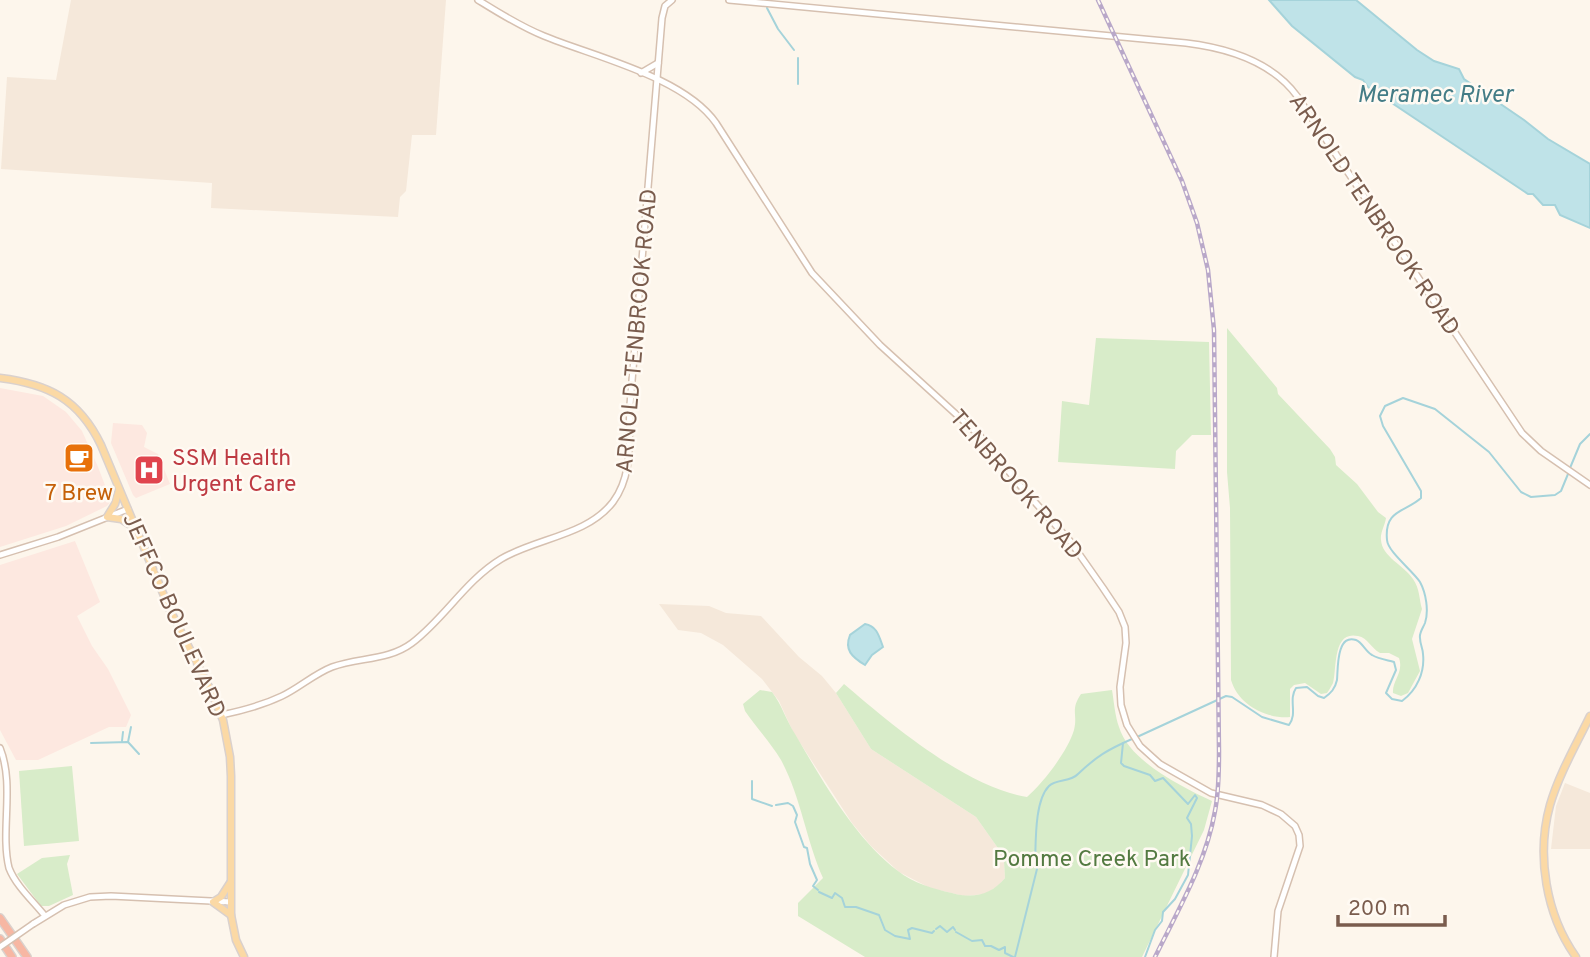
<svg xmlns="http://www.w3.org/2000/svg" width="1590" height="957" viewBox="0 0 1590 957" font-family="Overpass,sans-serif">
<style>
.residential{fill:#f5e8da}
.commercial{fill:#fde8e0}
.green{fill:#d8ecc9}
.water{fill:#bfe3e8;stroke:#a5d3da;stroke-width:2}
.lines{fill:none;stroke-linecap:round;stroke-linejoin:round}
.stream{stroke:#a5d3da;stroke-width:2}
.secondary-casing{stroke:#d6c0b0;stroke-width:8}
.primary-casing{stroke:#dad1cd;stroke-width:9}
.highway-casing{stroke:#dad1cd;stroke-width:10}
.secondary{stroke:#fff;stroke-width:5}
.primary{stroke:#fbd9a5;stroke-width:6}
.highway{stroke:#f7b7a3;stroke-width:7}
.rail-casing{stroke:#b9a8c9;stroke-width:4.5}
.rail{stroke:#fffaf3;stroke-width:2;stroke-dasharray:5;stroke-linecap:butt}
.secondary-bridge-casing{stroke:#d6c0b0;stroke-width:8;stroke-linecap:butt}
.secondary-bridge{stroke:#fff;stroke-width:5}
.labels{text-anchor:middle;stroke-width:5;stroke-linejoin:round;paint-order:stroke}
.street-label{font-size:23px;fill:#7a5c4d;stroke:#fffaf3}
.health-label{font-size:23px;fill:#be3a42;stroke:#fffaf3;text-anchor:start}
.food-label{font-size:23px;fill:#c56008;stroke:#fffaf3}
.park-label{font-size:23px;fill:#537a41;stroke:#fffaf3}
.water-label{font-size:24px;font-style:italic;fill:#437c86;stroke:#fffaf3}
</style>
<rect width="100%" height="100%" fill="#fdf6ec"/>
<g class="residential">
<path d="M71 0H446L436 135H412L406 191 400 197 398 217 211 208 212 183 1 169 7 77 56 80Z"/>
<path d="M659 604 709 606 726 613 761 616 799 657 822 676 836 693 871 749 976 817 1000 851 1004 862 1005 878 999 885 986 894 964 896 930 888 899 872 871 846 852 823 793 732 779 701 762 679 723 645 701 633 678 630Z"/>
<path d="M1565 783 1590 793V849H1551L1556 806Z"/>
</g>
<g class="commercial">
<path d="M0 388 43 396 66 412 82 431 98 467 111 501 107 506 66 526 0 547Z"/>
<path d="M113 423 142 425 147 433 144 447 158 454 170 484 136 498 133 495 111 443Z"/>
<path d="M75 541 100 602 77 616 92 646 108 669 131 715 126 727H109L38 760H16L0 730V565Z"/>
</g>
<g class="green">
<path d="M1227 328 1277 388 1278 394 1330 449 1335 457 1336 465 1357 484 1378 512 1386 518C1385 525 1380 533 1381 540 1382 557 1404 565 1413 579 1420 589 1419 599 1422 609L1412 639 1420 671 1408 693 1401 696 1393 693C1392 680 1404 673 1399 658L1389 653H1380C1371 648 1368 638 1358 636 1332 630 1337 670 1333 683 1332 685 1328 692 1327 693L1321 694 1305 683 1294 685 1290 689V717C1265 719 1238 704 1231 680L1230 508 1227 472Z"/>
<path d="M1096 338 1209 342 1211 435H1192L1176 451 1175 469 1058 462 1062 401 1089 405Z"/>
<path d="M844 684C891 724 965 787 1027 797 1043 783 1068 751 1074 730 1078 714 1070 710 1081 694L1112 690C1114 702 1115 716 1119 727 1129 761 1182 787 1212 801L1204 830 1142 957H865L798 916V903L823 878C806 840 801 797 781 760 771 743 756 727 745 711L743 704 760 690 772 692C782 705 786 720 795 734 822 780 855 839 898 871 913 883 934 889 952 893 973 899 991 895 1005 878L1004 862 1000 851 976 817 871 749 836 693Z"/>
<path d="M72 766 79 841 24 846 19 771Z"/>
<path d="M70 855 67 864 73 895 49 906H41L17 874 42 858Z"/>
</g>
<g class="water">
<path d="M1269 0H1356L1417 50 1434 61 1459 69 1464 79 1524 120 1548 139 1590 164V228L1560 215 1555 205H1543L1533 194H1528L1368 87 1363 80 1355 77 1292 26Z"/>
<path d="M865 624C877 626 879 636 883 647L872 655 865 665C852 657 844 650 850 635Z"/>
</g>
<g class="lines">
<g class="stream">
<path d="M767 8 778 29 794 50"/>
<path d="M798 84V58"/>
<path d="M1570 468 1580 444 1590 434"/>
<path d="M1137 737 1226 696 1232 697 1262 717 1289 725C1298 713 1288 700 1296 688L1307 687 1318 696 1324 698C1331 693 1335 689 1337 680 1338 671 1336 633 1356 640 1362 642 1366 652 1372 655 1379 659 1387 660 1394 662L1396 670 1386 693 1392 699 1402 701C1417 690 1425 672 1423 654 1423 649 1420 644 1420 638 1419 633 1423 628 1425 623 1429 611 1426 593 1420 582 1412 570 1388 552 1387 540 1384 509 1406 512 1421 498V491L1383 426 1380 416 1385 406 1403 398 1435 409 1489 452 1521 492 1531 497 1555 495 1561 491 1568 474"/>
<path d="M122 741 123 732"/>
<path d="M128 742 131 727"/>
<path d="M91 743 128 742 139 754"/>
<path d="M1123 743 1121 763 1124 766 1150 775 1155 781 1163 778 1188 804 1195 795 1197 798 1187 818 1191 824 1192 836 1188 875 1175 899 1163 912 1162 921 1155 930 1145 957"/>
<path d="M752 781V799L772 806"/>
<path d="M776 805 788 803 793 806 797 815 795 822 804 847 807 848 810 864 817 880 813 886 818 890"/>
<path d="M819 892 832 898 835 893 842 898 845 907H856L879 915 885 930 895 936 910 939 908 930 912 928 932 933 934 931"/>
<path d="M936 929 940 926 947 932 953 927 955 930"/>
<path d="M956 932 972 941 982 940 985 946H991L999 950 1005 947V953L1013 957"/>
<path d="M1015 957 1037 869 1035 865C1036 844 1034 801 1049 786 1056 779 1071 782 1078 774 1097 756 1107 750 1132 739"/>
</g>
<g class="secondary-casing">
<g id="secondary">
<path d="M478 0C499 13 521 27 544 36 595 57 684 77 716 123L812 273 880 345 980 436 1023 489 1070 541 1103 588 1119 612 1125 627 1126 643 1120 687 1121 705 1127 725 1140 746 1160 764 1211 793 1262 805 1281 814 1295 826 1299 835 1300 846 1278 911 1274 957"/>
<path d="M729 0 1186 43C1227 48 1272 62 1297 96L1522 433 1541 451 1590 485"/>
<path d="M641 73 658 63"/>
<path d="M0 555 58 537 128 509"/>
<path d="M221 715C241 711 263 705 282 696 299 688 314 674 332 667 359 657 388 661 412 643 445 618 465 581 501 559 536 538 587 536 613 502 634 474 628 438 630 405L662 18 665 6 672 0"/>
<path d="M0 748C15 785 0 831 9 868 16 886 33 901 45 916"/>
<path d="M33 924 64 905 90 897 111 896 231 902"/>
</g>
</g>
<g class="primary-casing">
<g id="primary">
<path d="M0 378C48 384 79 399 101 445L170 610 211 691 223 720 230 757 231 776V915L236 940 244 957"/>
<path d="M119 490 115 504 107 517 121 519 135 528"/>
<path d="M230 883 221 897 213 902 231 915"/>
<path d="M1576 957C1546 915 1536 855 1550 805 1559 774 1576 745 1590 716"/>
</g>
</g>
<g class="highway-casing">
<g id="highway">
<path d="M0 918 27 957"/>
<path d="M0 939 12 957"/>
</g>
</g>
<use href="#secondary" class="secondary"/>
<use href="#primary" class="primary"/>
<use href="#highway" class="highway"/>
<g class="rail-casing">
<path id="rail" d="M1098 0 1182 181 1197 223 1208 270 1214 330 1219 751C1219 771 1219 791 1215 811 1206 863 1178 910 1155 957"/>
</g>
<use href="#rail" class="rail"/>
<g class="secondary-bridge-casing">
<path id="secondary-bridge" d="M0 947 33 924"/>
</g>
<use href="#secondary-bridge" class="secondary-bridge"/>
</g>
<defs>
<g id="cafe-square" transform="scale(1.575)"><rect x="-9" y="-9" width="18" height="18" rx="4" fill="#e8710a" stroke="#fffaf3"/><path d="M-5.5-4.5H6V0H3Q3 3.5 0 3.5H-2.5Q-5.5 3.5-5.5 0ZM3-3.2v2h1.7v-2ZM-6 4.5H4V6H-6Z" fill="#fff"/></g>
<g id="hospital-square" transform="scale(1.575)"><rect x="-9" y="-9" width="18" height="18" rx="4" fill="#e0444e" stroke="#fffaf3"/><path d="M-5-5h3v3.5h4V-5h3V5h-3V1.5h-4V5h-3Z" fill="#fff"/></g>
</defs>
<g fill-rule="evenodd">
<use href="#cafe-square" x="79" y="458"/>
<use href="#hospital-square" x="149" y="470"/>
</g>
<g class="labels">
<g class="street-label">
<text transform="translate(1375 214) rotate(56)" y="8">ARNOLD TENBROOK ROAD</text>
<text transform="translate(636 331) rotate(-85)" y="8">ARNOLD TENBROOK ROAD</text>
<text transform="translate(1017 484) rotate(49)" y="8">TENBROOK ROAD</text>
<text transform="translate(175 615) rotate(66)" y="8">JEFFCO BOULEVARD</text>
</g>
<g class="health-label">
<text x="172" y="465">SSM Health<tspan x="172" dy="26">Urgent Care</tspan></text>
</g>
<g class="food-label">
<text x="79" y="500">7 Brew</text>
</g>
<g class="park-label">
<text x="1092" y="866">Pomme Creek Park</text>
</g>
<g class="water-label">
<text x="1435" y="102">Meramec River</text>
</g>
</g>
<path d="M1338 915v10h107v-10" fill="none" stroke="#7a5c4d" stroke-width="3.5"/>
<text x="1348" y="915" font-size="21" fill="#7a5c4d" stroke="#fffaf3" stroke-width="5" paint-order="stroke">200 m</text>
</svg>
